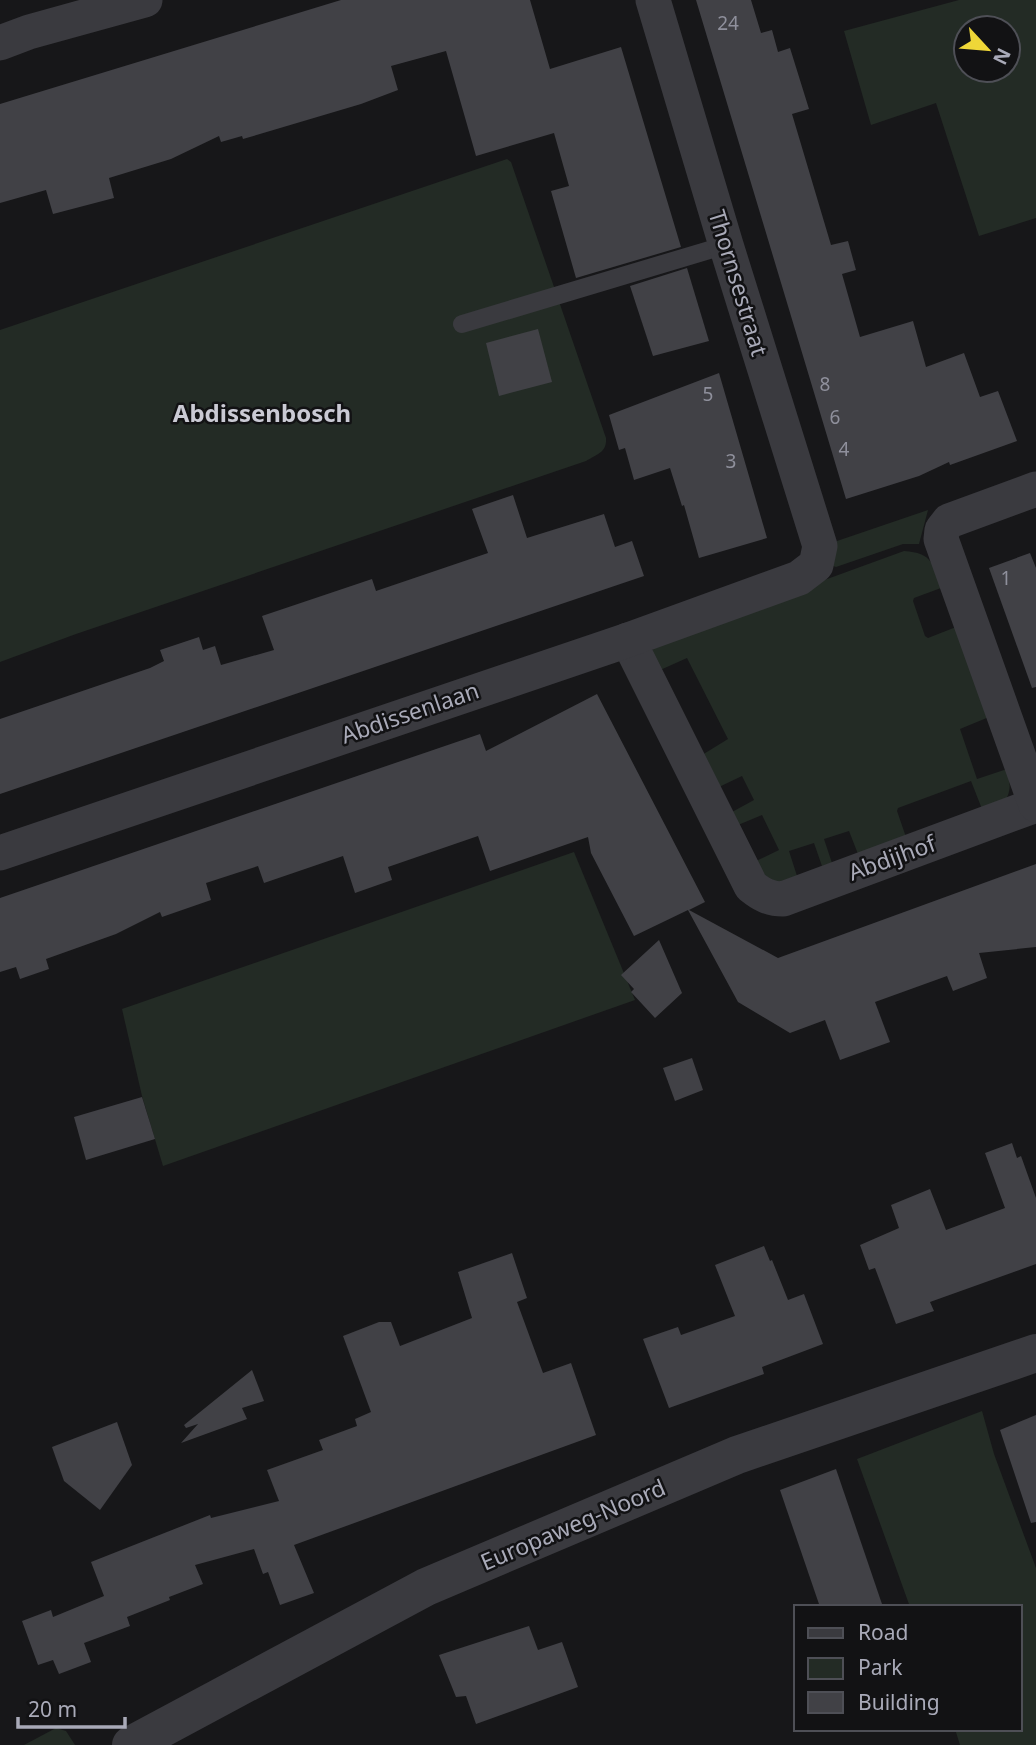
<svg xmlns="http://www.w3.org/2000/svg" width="1036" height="1745" viewBox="0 0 1036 1745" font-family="'Noto Sans',sans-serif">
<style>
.green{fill:#232b25;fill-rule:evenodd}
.building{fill:#414146}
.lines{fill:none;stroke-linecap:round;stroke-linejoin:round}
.service{stroke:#3a3a3f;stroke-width:18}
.minor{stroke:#3a3a3f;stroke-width:35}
.tertiary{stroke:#3a3a3f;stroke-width:38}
.labels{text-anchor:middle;stroke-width:5;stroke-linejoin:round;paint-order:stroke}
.number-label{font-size:19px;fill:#8f909c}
.street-label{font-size:23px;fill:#a9aab8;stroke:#121214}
.neighbourhood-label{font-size:24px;font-weight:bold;fill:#cacad4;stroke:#121214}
</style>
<rect width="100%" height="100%" fill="#171719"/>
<g class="green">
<path d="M959 0H1036V218L979 236 936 103 871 125 844 31ZM1008 28V70H966V28Z"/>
<path d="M507 159 511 162 606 438C607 452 598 454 586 461L76 634 0 662V330Z"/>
<path d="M928 510 919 544H903L836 567 833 566 837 541Z"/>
<path d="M904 551C933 553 933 564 941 588L914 598 913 601 925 636 928 638 956 627 989 717 960 729 977 779 1007 769C1010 783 1012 790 1004 803L982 809 971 781 898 808 897 811 906 837 858 854 849 831 824 839 832 863 822 866 814 843 789 851 797 876 781 883 764 877 756 861 779 850 762 815 738 825 732 812 754 800 742 776 719 787 702 755 728 739 687 658 658 671 652 651 656 644 662 639Z"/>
<path d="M574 852 635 1000 163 1166 142 1096 122 1009Z"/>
<path d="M982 1411 994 1454 1036 1568V1745H960L955 1729H1020V1607H910L857 1459Z"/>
<path d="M56 1728 66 1731 75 1745H24Z"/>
</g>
<g class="building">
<path d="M341 0H530L550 69 621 47 681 247 576 278 551 191 569 186 554 133 476 156 446 51 391 66 398 90 361 104 243 139 242 136 221 142 219 136 171 159 109 178 114 198 53 214 46 190 0 203V104Z"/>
<path d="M696 0H751L761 33 772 30 778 52 790 48 809 109 792 114 831 245 848 241 856 270 842 274 860 337 913 321 926 367 964 353 980 397 998 391 1017 441 950 465 949 462 919 476 846 499Z"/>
<path d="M687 268 709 341 653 356 630 286Z"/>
<path d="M538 329 552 382 499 396 486 343Z"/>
<path d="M719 373 767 538 699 558 684 505 682 506 670 468 634 480 625 448 619 450 609 415Z"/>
<path d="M513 495 527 538 604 514 615 547 632 541 644 576 0 794V719L150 668 164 661 160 650 199 637 203 650 215 646 221 665 274 650 262 616 372 579 376 591 488 553 472 509Z"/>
<path d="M1030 553 1036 568V687L1032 688 989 568Z"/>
<path d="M597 694 705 902 689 910 778 958 1036 864V947L979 953 987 978 953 991 947 976 875 1002 890 1042 840 1060 825 1020 790 1033 738 1002 688 910 634 936 591 853 588 837 490 871 478 836 388 867 392 880 355 893 343 856 264 883 258 866 206 883 211 900 162 917 160 912 116 934 46 959 49 969 20 979 16 967 0 972V898L480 734 486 751Z"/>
<path d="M659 940 682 993 655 1018 631 992 634 989 621 975Z"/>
<path d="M692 1058 703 1090 675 1101 663 1068Z"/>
<path d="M142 1097 155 1139 86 1160 74 1117Z"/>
<path d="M1012 1143 1017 1158 1021 1156 1036 1198V1264L930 1302 934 1311 896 1324 875 1268 869 1270 860 1245 899 1228 891 1205 930 1189 946 1230 1005 1208 985 1153Z"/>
<path d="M764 1246 770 1261 772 1260 788 1300 804 1294 823 1344 762 1367 764 1374 669 1408 643 1339 678 1327 681 1335 735 1316 715 1265Z"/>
<path d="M512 1253 527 1298 517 1302 543 1373 571 1363 596 1435 294 1545 314 1593 280 1605 268 1572 263 1574 254 1549 195 1565 203 1584 169 1597 170 1600 127 1617 130 1626 84 1643 91 1662 59 1674 53 1660 38 1665 22 1621 51 1610 53 1617 104 1596 91 1562 210 1515 211 1518 279 1501 267 1470 323 1450 319 1440 357 1426 355 1419 371 1412 343 1336 379 1322H391L400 1346 472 1318 458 1272Z"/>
<path d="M252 1370 264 1401 242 1408 247 1419 181 1443 198 1424 186 1428 184 1425Z"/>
<path d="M1036 1415V1522L1031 1523 1000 1430Z"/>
<path d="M117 1422 132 1465 100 1510 64 1481 52 1447Z"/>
<path d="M836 1469 883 1607H820L780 1490Z"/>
<path d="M529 1626 538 1650 562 1642 578 1687 476 1724 466 1696 456 1697 439 1655Z"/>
</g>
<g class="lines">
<path class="service" d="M462 324 726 245"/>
<g class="minor">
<path d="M0 43 29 32 145 0"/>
<path d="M628 640 751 886C761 894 769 899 783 899L1036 805"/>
<path d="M1036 805 941 539 942 530 949 521 1036 489"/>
<path d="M0 853 628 640 799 578 816 565 820 546 726 245 653 0"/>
</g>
<path class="tertiary" d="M131 1745 426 1587 737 1455 1036 1353"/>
</g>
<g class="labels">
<g class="number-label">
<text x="728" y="30">24</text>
<text x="825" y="391">8</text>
<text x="708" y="401">5</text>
<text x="835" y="424">6</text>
<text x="844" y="456">4</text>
<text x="731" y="468">3</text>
<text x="1006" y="585">1</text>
</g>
<g class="street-label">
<text transform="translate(738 283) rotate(73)" y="8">Thornsestraat</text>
<text transform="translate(410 713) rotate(-19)" y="8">Abdissenlaan</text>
<text transform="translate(892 858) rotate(-20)" y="8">Abdijhof</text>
<text transform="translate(573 1525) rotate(-23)" y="8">Europaweg-Noord</text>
</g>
<g class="neighbourhood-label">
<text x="262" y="422">Abdissenbosch</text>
</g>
</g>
<rect x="794" y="1605" width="228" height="126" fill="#121214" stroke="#4e4f56" stroke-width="2"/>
<rect x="808" y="1628" width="35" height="10" fill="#3a3a3f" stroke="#4e4f56" stroke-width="2"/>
<text x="858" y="1640" font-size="21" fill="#a9aab8">Road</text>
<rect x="808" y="1658" width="35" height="21" fill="#232b25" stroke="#4e4f56" stroke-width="2"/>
<text x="858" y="1675" font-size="21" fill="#a9aab8">Park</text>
<rect x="808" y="1692" width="35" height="21" fill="#414146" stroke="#4e4f56" stroke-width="2"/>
<text x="858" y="1710" font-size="21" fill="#a9aab8">Building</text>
<g transform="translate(987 49) rotate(116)"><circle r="33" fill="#121214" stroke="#4e4f56" stroke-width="2"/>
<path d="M0-5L12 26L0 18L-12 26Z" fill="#efd738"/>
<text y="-10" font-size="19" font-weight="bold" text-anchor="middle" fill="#a9aab8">N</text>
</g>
<path d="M18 1717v10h107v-10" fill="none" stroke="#a9aab8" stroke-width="3.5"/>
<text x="28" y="1717" font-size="21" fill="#a9aab8" stroke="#121214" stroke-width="5" paint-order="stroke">20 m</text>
</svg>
